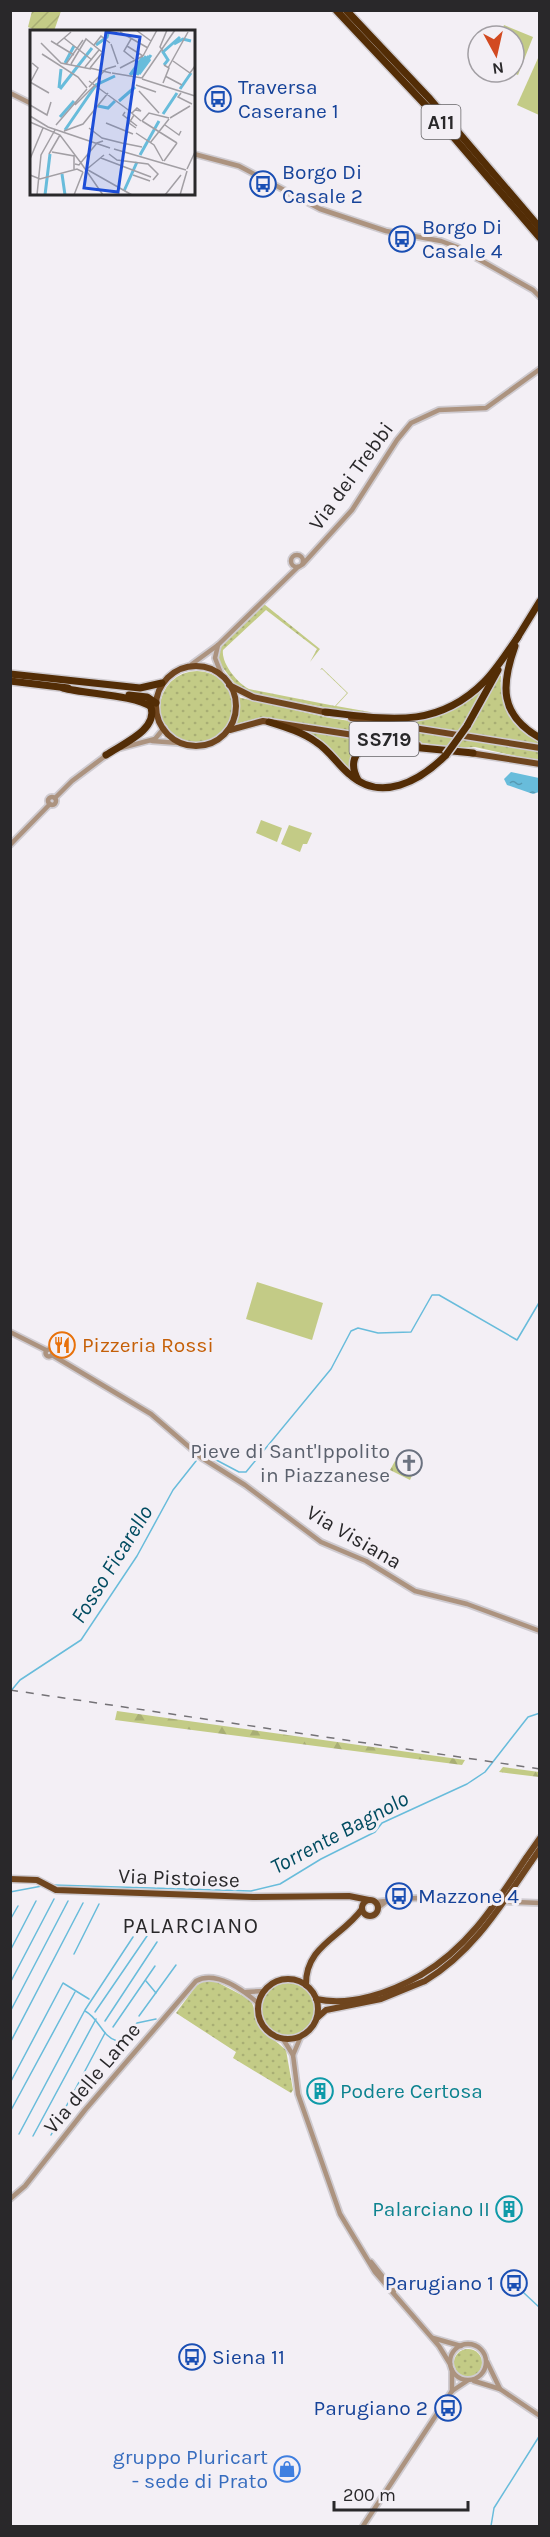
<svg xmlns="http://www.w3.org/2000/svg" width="550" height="2537" viewBox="0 0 550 2537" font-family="Karla,sans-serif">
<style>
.grass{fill:url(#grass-dots);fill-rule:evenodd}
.forest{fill:url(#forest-firs)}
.cemetery{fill:url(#cemetery-stones)}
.park{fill:#c3cb86}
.garden{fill:url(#garden-furrows)}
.water{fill:url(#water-ripples)}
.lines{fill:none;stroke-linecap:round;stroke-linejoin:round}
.stream{stroke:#68bcdb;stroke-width:1.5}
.minor-casing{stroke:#cfcbd0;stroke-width:8}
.major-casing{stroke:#cfcbd0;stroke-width:9}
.highway-casing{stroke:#cfcbd0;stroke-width:10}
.minor{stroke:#ac937f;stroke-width:4.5}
.major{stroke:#6f451e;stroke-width:6}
.highway{stroke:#532d06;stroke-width:7}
.rail{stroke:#747276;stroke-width:1.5;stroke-dasharray:8 8;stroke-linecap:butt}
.major-bridge-casing{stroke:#cfcbd0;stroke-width:9;stroke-linecap:butt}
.highway-bridge-casing{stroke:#cfcbd0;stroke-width:10;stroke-linecap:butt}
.major-bridge{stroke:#6f451e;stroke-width:6}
.highway-bridge{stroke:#532d06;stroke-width:7}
.labels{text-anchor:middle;stroke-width:6;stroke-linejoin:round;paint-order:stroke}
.shield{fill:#f3eff5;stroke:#666467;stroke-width:1.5}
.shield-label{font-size:20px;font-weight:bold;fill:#29282a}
.transit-label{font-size:21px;fill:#164399;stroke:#f3eff5;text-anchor:start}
.street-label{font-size:21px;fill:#29282a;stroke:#f3eff5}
.food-label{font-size:21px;fill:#c56008;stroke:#f3eff5;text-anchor:start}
.worship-label{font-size:21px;fill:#5b616d;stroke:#f3eff5;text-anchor:end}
.culture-label{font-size:21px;fill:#0d838f;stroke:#f3eff5;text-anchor:start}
.shop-label{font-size:21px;fill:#366cbe;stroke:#f3eff5;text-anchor:end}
.water-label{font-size:22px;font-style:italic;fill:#004b60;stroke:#f3eff5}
.neighbourhood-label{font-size:22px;letter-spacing:1.5px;fill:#29282a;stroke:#f3eff5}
.inset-river{fill:none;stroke:#68bcdb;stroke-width:3}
.inset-road{fill:none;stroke:#a29fa4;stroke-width:1.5}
.view{fill:#1d4ed8;fill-opacity:0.15;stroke:#1d4ed8;stroke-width:3}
.inset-edge{fill:none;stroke:#29282a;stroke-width:3}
</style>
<defs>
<pattern id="grass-dots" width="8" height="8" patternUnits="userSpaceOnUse" patternTransform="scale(1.5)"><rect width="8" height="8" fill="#c3cb86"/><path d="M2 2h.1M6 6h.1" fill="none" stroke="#a8ae74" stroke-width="1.8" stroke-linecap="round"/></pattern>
<pattern id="forest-firs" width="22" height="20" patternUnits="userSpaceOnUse" patternTransform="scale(1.5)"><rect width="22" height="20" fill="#c3cb86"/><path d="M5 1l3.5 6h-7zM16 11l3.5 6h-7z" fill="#a8ae74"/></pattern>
<pattern id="cemetery-stones" width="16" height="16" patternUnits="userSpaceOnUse" patternTransform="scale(1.5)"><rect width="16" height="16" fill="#c3cb86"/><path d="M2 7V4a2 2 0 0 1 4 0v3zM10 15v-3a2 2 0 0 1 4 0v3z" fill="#a8ae74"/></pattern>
<pattern id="garden-furrows" width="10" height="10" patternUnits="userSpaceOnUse" patternTransform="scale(1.5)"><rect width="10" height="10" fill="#c3cb86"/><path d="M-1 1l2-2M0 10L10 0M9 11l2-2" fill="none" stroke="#a8ae74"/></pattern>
<pattern id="water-ripples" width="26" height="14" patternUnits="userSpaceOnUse" patternTransform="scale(1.5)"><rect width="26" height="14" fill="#68bcdb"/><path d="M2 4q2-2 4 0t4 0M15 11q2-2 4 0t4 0" fill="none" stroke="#5699b2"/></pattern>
</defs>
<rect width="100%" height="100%" fill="#f3eff5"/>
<g class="grass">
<path d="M264 604 320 649 310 662 320 670 322 668 348 693 336 706 370 712 375 717 245 692 236 685 217 660 218 650ZM266 610 317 649 310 662 320 670 322 669 347 693 335 706 249 689C237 683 221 663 223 650Z"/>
<circle cx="197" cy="708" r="37"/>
<path d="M498 676H501C498 705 514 729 539 741L538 744 397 723 441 714 480 687 482 691 464 723 471 725Z"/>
<path d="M237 697 330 718 539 750V761L475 747 456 748 259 718 236 724Z"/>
<path d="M297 729 373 741 351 764V773Z"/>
<path d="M205 1980 215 1981 251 2000 261 2029 286 2050 293 2090 291 2093 233 2058 236 2052 176 2013 196 1986Z"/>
<circle cx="288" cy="2010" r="27"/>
<circle cx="468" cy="2363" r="14"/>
</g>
<g class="forest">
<path d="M117 1711 465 1760 462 1765 115 1720Z"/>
<path d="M503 1767 539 1772V1777L499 1772Z"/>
</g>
<path class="cemetery" d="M395 1461 414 1471 410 1480 390 1470Z"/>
<g class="park">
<path d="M504 25 533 37 518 75 511 72H514V36H500Z"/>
<path d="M539 56 540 115H539L517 105Z"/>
<path d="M261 820 282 828 277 842 256 833Z"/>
<path d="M289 825 312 833 307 844H303L300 852 281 844Z"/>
<path d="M257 1282 323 1303 312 1340 246 1319Z"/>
</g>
<path class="garden" d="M32 11H61L54 31H37L28 27Z"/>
<path class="water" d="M511 772 539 778V792L533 794 507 785 504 779Z"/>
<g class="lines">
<g class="stream">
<path d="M203 1453 239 1472H246L331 1369 351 1331 358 1328 378 1333 411 1332 432 1295H439L517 1340 540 1301"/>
<path d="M10 1692 20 1680 81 1640 137 1556 173 1490 196 1461"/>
<path d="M53 1885 251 1891 280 1884 321 1859 375 1832 382 1823 467 1784 485 1772 528 1717 540 1713"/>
<path d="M10 1892 42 1886"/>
<path d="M10 1920 18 1906"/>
<path d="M10 1951 36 1901"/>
<path d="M74 1954 99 1904"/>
<path d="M146 1981 156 1993"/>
<path d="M10 1983 54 1899"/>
<path d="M85 2011C99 2018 102 2037 117 2041L137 2023 156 2019"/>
<path d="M10 2012 68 1901"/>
<path d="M95 2012 147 1936"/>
<path d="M139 2016 176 1965"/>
<path d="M105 2021 157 1942"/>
<path d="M113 2027 155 1966"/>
<path d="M10 2043 83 1903"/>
<path d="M10 2083 63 1983 89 1999"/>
<path d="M10 2112 75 1992"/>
<path d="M19 2134 85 2010 133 1937"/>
<path d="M51 2135 105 2033"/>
<path d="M33 2136 96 2019"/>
<path d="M524 2293 540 2308"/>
<path d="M491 2526 494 2508 540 2435"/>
</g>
<g class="minor-casing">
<g id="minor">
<path d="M10 93 32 104"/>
<path d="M194 154 239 166 320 209 386 231 441 241 457 247 533 290 540 297"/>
<circle cx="297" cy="561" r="6"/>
<path d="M303 564 352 510 397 440 411 423 439 410 486 408 540 369"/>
<path d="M218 645 215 658 222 676"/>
<path d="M192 664 218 645 298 567"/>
<path d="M152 741 179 743"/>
<path d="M121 748 155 739 164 728"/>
<circle cx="52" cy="801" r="4"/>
<path d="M55 798 72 781 108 754"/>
<path d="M10 845 50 804"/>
<path d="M10 1332 46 1350"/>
<circle cx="49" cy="1353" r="3.5"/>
<path d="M52 1355 151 1414 202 1458 245 1485 321 1542 366 1561 415 1591 467 1604 540 1631"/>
<path d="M376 1902 416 1898 540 1903"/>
<path d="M378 1908 388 1900"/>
<path d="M246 1992 264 1991"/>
<path d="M301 2036 293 2055 298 2094 340 2214 375 2272 439 2346 450 2364"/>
<path d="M283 2039 293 2055"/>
<path d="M10 2199 25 2186 85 2110 196 1981C216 1970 244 1991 258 2003"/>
<path d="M371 2262 394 2291"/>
<path d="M433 2338 461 2346"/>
<circle cx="468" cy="2362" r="18"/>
<path d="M487 2362 500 2389"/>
<path d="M452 2370V2391"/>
<path d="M474 2381 500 2389 540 2416"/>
<path d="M363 2526 452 2391 467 2381"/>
</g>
</g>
<g class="major-casing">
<g id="major">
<circle cx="196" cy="706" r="40"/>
<path d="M229 685 253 697 329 713"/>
<path d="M351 718 540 748"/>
<path d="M230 730 263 721 418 745"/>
<path d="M470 753 540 764"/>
<path d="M526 1858 540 1838"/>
<path d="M531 1862 540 1849"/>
<path d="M10 1879 37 1880 56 1890 253 1897 349 1896 369 1900"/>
<circle cx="370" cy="1908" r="8"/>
<circle cx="288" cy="2009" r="30"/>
<path d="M306 1985C305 1946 342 1937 362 1909"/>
<path d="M316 1999C351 2007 391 1992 421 1975"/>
<path d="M317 2018 326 2010 381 1999 425 1981"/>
</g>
</g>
<g class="highway-casing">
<g id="highway">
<path d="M336 10 431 111 540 238"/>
<path d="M346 10 430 99 540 228"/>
<path d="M516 640 540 601"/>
<path d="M515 646C501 685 499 715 540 738"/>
<path d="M10 674 140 688 162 683"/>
<path d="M10 681 68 688"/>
<path d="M63 688C85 694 136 695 151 707 158 730 122 744 106 755"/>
<path d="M129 695 147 697 156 703"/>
<path d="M325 712C387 719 436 730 484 682 497 669 507 652 518 637"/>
<path d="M269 722C285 727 302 732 316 742 329 750 337 764 349 774 381 803 420 781 446 755"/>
<path d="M467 726 498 670"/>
<path d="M358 780C349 764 354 751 370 743L473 753"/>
</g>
</g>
<use href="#minor" class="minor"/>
<use href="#major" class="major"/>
<use href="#highway" class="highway"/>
<path class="rail" d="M10 1690 540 1769"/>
<g class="major-bridge-casing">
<g id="major-bridge">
<path d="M421 1975C469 1947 496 1903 526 1858"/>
<path d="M425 1981C473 1952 500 1907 531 1862"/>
</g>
</g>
<g class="highway-bridge-casing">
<path id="highway-bridge" d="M446 755 467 726"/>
</g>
<use href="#major-bridge" class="major-bridge"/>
<use href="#highway-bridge" class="highway-bridge"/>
</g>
<defs>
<g id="bus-ring" transform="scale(1.35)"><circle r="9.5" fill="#f3eff5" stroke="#1a4fb4" stroke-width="1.5"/><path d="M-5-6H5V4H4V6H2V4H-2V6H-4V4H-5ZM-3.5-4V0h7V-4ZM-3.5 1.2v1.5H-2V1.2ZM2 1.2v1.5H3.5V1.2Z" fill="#1a4fb4"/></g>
<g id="restaurant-ring" transform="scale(1.35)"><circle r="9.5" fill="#f3eff5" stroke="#e8710a" stroke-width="1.5"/><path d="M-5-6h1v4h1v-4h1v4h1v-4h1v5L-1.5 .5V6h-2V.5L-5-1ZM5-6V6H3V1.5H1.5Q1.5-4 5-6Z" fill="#e8710a"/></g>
<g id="church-ring" transform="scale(1.35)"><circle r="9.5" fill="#f3eff5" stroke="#6b7280" stroke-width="1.5"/><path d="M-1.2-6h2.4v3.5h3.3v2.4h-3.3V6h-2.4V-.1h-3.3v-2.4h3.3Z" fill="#6b7280"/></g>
<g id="building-ring" transform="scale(1.35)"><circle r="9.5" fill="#f3eff5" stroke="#0f9aa8" stroke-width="1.5"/><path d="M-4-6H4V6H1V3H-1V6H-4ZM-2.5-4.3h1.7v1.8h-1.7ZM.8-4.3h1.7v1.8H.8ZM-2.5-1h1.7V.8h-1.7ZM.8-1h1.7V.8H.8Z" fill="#0f9aa8"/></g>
<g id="shop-ring" transform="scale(1.35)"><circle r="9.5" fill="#f3eff5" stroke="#3f7fe0" stroke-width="1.5"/><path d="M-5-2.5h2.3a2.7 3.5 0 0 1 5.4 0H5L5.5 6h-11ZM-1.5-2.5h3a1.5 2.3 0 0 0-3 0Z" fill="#3f7fe0"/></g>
</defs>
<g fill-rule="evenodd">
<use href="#bus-ring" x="218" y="99"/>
<use href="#bus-ring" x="263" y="184"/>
<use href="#bus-ring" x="402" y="239"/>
<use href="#restaurant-ring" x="62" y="1345"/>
<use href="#church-ring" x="409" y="1463"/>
<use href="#bus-ring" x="399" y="1896"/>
<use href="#building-ring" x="320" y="2091"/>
<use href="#building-ring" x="509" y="2209"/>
<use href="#bus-ring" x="514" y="2283"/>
<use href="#bus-ring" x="192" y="2357"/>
<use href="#bus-ring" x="448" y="2408"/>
<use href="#shop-ring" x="287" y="2469"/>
</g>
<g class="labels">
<g class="shield">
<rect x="421.5" y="105" width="39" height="34" rx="4.5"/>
<rect x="349.5" y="722" width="69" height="34" rx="4.5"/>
</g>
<g class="shield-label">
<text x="441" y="129">A11</text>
<text x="384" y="746">SS719</text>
</g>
<g class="transit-label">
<text x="238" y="94">Traversa<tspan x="238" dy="24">Caserane 1</tspan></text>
<text x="282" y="179">Borgo Di<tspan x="282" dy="24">Casale 2</tspan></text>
<text x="422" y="234">Borgo Di<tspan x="422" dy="24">Casale 4</tspan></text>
<text x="418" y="1903">Mazzone 4</text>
<text x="494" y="2290" text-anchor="end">Parugiano 1</text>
<text x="212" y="2364">Siena 11</text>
<text x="428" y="2415" text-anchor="end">Parugiano 2</text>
</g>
<g class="street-label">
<text transform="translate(351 476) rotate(-54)" y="7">Via dei Trebbi</text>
<text transform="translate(354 1537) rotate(30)" y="7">Via Visiana</text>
<text transform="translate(179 1878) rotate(2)" y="7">Via Pistoiese</text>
<text transform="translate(92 2078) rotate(-50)" y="7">Via delle Lame</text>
</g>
<g class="food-label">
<text x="82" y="1352">Pizzeria Rossi</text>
</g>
<g class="worship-label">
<text x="390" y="1458">Pieve di Sant'Ippolito<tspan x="390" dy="24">in Piazzanese</tspan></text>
</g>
<g class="culture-label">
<text x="340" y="2098">Podere Certosa</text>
<text x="490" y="2216" text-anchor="end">Palarciano II</text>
</g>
<g class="shop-label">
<text x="268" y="2464">gruppo Pluricart<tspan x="268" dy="24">- sede di Prato</tspan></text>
</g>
<g class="water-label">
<text transform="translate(111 1564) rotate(-58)" y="8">Fosso Ficarello</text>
<text transform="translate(339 1832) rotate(-28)" y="8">Torrente Bagnolo</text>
</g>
<g class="neighbourhood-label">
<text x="191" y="1933">PALARCIANO</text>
</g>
</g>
<g transform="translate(30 30)">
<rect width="165" height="165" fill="#f3eff5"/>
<path class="inset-river" d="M144 14 153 9 161 11M66 15 77 7 79 0M35 33 44 16M134 35 138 30 133 22 150 7M105 44 119 26M109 44 120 29M100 45 113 27M103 45 116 26M107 45 121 25M29 58 31 39M30 59 62 18M150 59 161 43M89 71 105 57M68 76 78 78 85 71M133 84 147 63M30 87 44 71M35 100 66 55 85 46M110 125 129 91M32 144 35 165M94 161 107 132M15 165 20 124"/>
<path class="inset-road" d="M106 0 121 11M90 2 118 18M34 8 62 30M101 9 94 21 104 29M21 11 44 25M11 13 31 33 61 39M27 14 41 2M81 14 88 34M64 15 71 6 80 13M97 16 113 26M133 21 130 17 137 0M12 24 48 47 57 58M113 26 127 0M143 31 160 43 165 36M36 34 53 10M41 34 56 9 72 22M55 37 69 20M60 38 81 43M60 38 72 23M90 38 113 26M138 38 158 2M82 43 112 48M135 46 152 55M112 48 145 0M112 49 165 66M59 51 97 79M0 52 19 63M0 53 8 38 2 33M133 53 139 38 134 35M106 55 126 62M59 57 76 39 86 36M109 61 129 83M151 63 148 67 162 74M0 75 17 85 21 72M45 75 65 55M97 79 111 91M95 82 93 85 107 96M102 83 107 78 111 81 105 80M104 85 99 93 106 98M0 86 18 97 80 118M140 88 160 76M112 91 147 113M112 91 119 83 139 88M0 92 30 105 51 133M76 93 103 104M26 95 57 59M135 95 149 105 151 101M59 98 72 108 92 113M34 101 53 94 78 63M106 103 124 115 133 131M92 113 112 117M120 113 139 89M84 119 156 140M22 122 44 126V140M19 124 30 105M79 124 87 130 118 134 128 144 123 150M71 128 121 147M0 129 13 98M134 131 147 113M51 133 73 165M45 134 49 135 67 113 73 111M57 139 74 125M157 139 165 122M58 140 102 165M0 145 10 149 47 139 53 142M103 145 120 151M7 165 11 125 25 100M44 165 53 142M135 165 151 145M150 165 157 141"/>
<path class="view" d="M76 2 110 7 88 162 54 158Z"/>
<rect width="165" height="165" class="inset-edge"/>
</g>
<rect width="550" height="2537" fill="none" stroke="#29282a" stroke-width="24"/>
<g transform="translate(496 54) rotate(172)"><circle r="28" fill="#f3eff5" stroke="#a29fa4" stroke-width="1.5"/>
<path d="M0-4.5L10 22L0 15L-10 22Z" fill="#d24a21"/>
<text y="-9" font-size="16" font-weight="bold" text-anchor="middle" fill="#29282a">N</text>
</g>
<path d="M334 2501v9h134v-9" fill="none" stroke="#29282a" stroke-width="3"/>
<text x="343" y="2501" font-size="18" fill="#29282a" stroke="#f3eff5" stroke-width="4.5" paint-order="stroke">200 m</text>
</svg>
